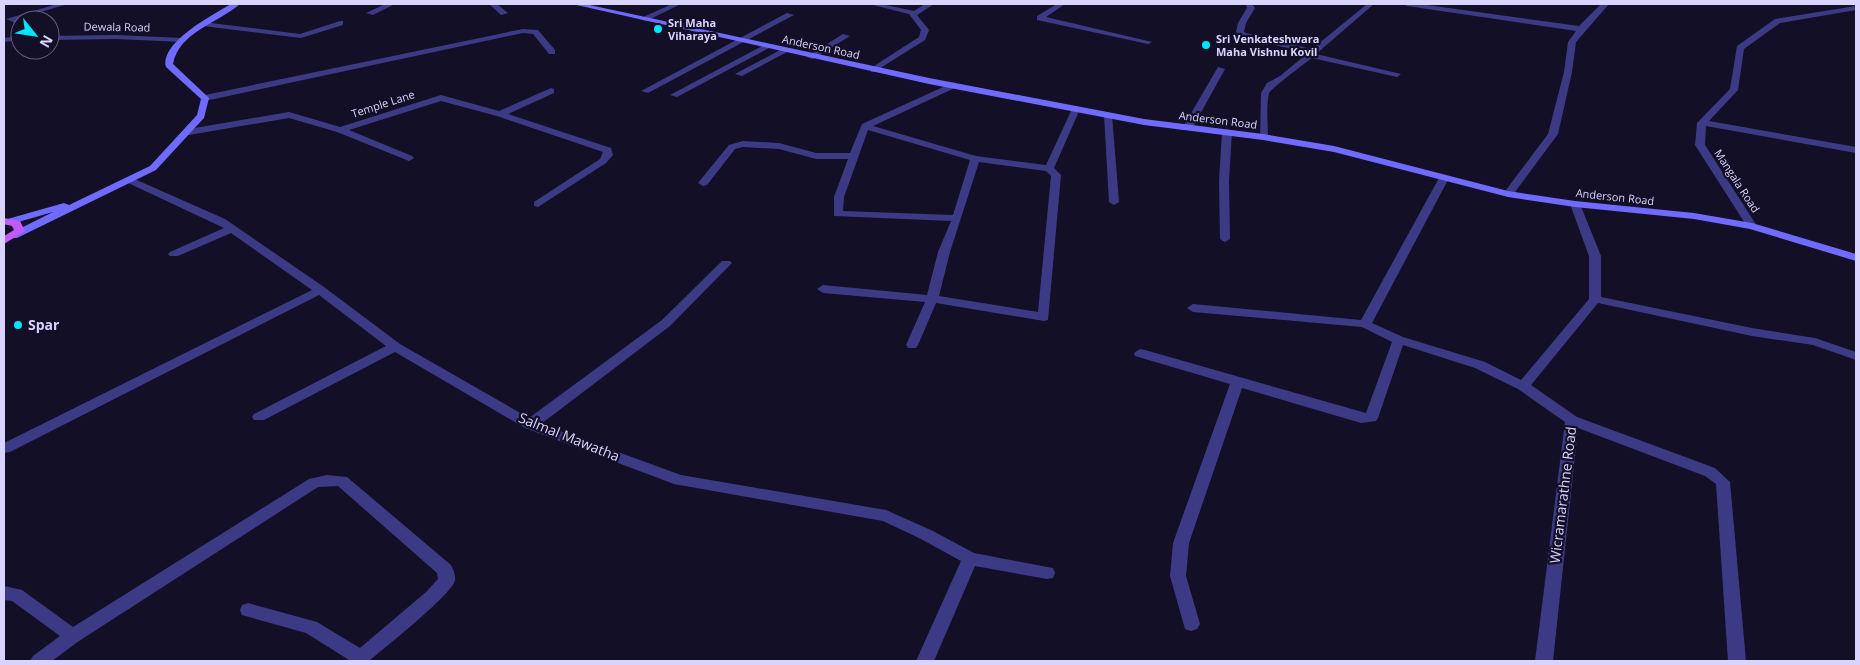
<svg xmlns="http://www.w3.org/2000/svg" width="1860" height="665" viewBox="0 0 1860 665" font-family="'Open Sans',sans-serif">
<style>
.lines{fill:none;stroke-linecap:round;stroke-linejoin:round}
.minor{fill:#3d3a85;fill-rule:evenodd}
.secondary{fill:#6f6bff;fill-rule:evenodd}
.primary{fill:#c25bff;fill-rule:evenodd}
.poi-dot{fill:#00e5ff;stroke:#130f26;stroke-width:2}
.labels{text-anchor:middle;stroke-width:4.5;stroke-linejoin:round;paint-order:stroke}
.far-poi-label{font-size:11px;font-weight:bold;fill:#d9d4ff;stroke:#130f26;text-anchor:start}
.far-street-label{font-size:11px;fill:#d9d4ff;stroke:#130f26}
.poi-label{font-size:14px;font-weight:bold;fill:#d9d4ff;stroke:#130f26;text-anchor:start}
.street-label{font-size:14px;fill:#d9d4ff;stroke:#130f26}
</style>
<rect width="100%" height="100%" fill="#130f26"/>
<g class="lines">
<g class="minor">
<path d="M57 4H68L17 19 20 20V25L6 19Z"/>
<path d="M385 4H395L373 15 366 13Z"/>
<path d="M489 4H497L508 13 501 15Z"/>
<path d="M672 4H681L646 21 639 19Z"/>
<path d="M869 4H881L914 11 925 4H934L917 15 929 30 925 40 874 72H871V68L919 37 921 30 909 14Z"/>
<path d="M1057 4H1065L1046 17 1152 42 1148 44 1037 20V16Z"/>
<path d="M1246 4H1252L1255 8 1246 23 1244 32 1246 33 1312 49 1367 4H1374L1316 54 1401 74 1397 77 1312 58C1305 63 1271 89 1269 93 1266 106 1268 124 1268 137L1266 139H1260L1261 93 1267 83 1280 76 1308 53 1240 37 1236 32 1238 23 1247 8Z"/>
<path d="M1403 4H1420L1579 26 1601 4H1609L1576 42 1572 72 1558 134 1512 196H1504L1503 194 1548 134 1564 72 1568 42 1576 31 1407 6Z"/>
<path d="M1856 6V10L1780 23 1744 49 1738 90 1709 121 1856 147V153L1706 126 1705 145 1757 226 1756 228H1748L1695 145 1697 123 1730 89 1737 46 1775 19Z"/>
<path d="M787 13 794 15 648 93 641 91Z"/>
<path d="M340 21H343V25L301 38 203 26 199 24 203 22 300 34Z"/>
<path d="M523 29 538 30 555 50V54H549L533 34 523 33 205 101 201 98 205 95Z"/>
<path d="M843 34 850 36 813 59 806 57Z"/>
<path d="M116 35 183 38 187 40 183 42 116 39 50 40V36Z"/>
<path d="M20 36V40L4 42V38Z"/>
<path d="M764 45 771 47 677 97 670 95Z"/>
<path d="M782 49 789 51 742 76 735 74Z"/>
<path d="M1218 67 1225 69 1193 127 1191 129H1185L1183 127Z"/>
<path d="M954 82 958 85 957 87 873 126 976 156 1046 165 1072 109 1076 106 1080 109 1054 168 1061 175 1048 320 1044 321 936 303 918 345 916 348H908L906 345 925 302 823 293 817 289 823 285 927 295 938 252 951 221 834 216V197L848 159H816L779 149 743 147 735 149 707 185 703 186 698 183 729 145 743 141 779 143 816 153H850L862 124ZM868 130 970 160 953 215 843 211 844 197ZM979 162 1046 171 1051 176 1038 312 939 296 950 252Z"/>
<path d="M551 88 554 89V93L508 114 611 148 613 155 606 163 538 207 534 206V202L600 159 603 152 497 116 441 101 349 130 412 156 414 158 409 161 337 132 289 118 189 135 184 132 189 129 289 112 340 127 441 95 499 111Z"/>
<path d="M1108 112 1112 115 1119 202 1114 205 1109 202 1104 115Z"/>
<path d="M1227 129 1232 132 1229 181 1230 239 1225 242 1220 239 1219 181 1222 132Z"/>
<path d="M1444 175 1449 178 1372 323 1403 337 1485 362 1521 380 1589 299V256L1570 204 1575 201 1580 204 1601 256V297L1752 328 1815 338 1856 352V360L1813 345 1752 336 1598 303 1531 385 1577 417 1715 468 1730 482 1746 661H1728L1716 484 1705 476 1578 428 1553 661H1535L1565 422 1518 389 1475 368 1403 345 1378 418 1376 421 1361 423 1242 388 1189 543 1186 576 1200 624 1197 629 1191 631 1185 629 1170 576 1173 543 1230 384 1135 356 1134 353 1140 349 1145 350 1366 413 1392 342 1362 327 1193 312 1187 308 1193 304 1361 320 1439 178Z"/>
<path d="M130 177 225 219 324 287 400 344 529 418 662 320 722 261H730L732 263 730 265 670 326 541 424 681 475 886 510 933 531 974 553 1047 567 1053 568 1055 573 1053 578 1047 579 975 566 934 661H916L961 561 921 539 883 521 674 484 525 428 395 352 264 420H254L252 417 254 414 386 346 319 295 10 452 4 453V443L312 290 231 233 178 256H170L168 254 170 252 224 228 126 182V178Z"/>
<path d="M327 475 347 477 451 565C453 569 456 576 455 580 454 593 382 650 369 661H348L349 660 306 633 242 615 240 610 242 605 248 603 317 622 360 648 426 592 438 579 437 573 338 486 318 487 79 641 52 661H30L33 656 60 636 12 601 4 600V586L22 590 73 627 309 479Z"/>
</g>
<g class="secondary">
<path d="M231 4H240C218 23 179 32 173 64L209 98 204 118 156 170 17 238H9L8 236 9 234 53 212 8 225 4 224V220L64 203 69 205 150 166 197 115 201 99 166 67C160 42 213 15 231 4Z"/>
<path d="M572 4H585L929 78 1144 119 1263 134 1334 146 1508 191 1575 201 1694 213 1752 223 1856 254V261L1750 229 1694 219 1575 207 1508 197 1334 152 1263 140 1144 125 929 84Z"/>
</g>
<path class="primary" d="M4 218 20 221 25 231 4 244V236L14 230 12 226 4 224Z"/>
</g>
<g class="poi-dot">
<circle cx="658" cy="29" r="5"/>
<circle cx="1206" cy="45" r="5"/>
<circle cx="18" cy="325" r="5"/>
</g>
<g class="labels">
<g class="far-poi-label">
<text x="668" y="27">Sri Maha<tspan x="668" dy="13">Viharaya</tspan></text>
<text x="1216" y="43">Sri Venkateshwara<tspan x="1216" dy="13">Maha Vishnu Kovil</tspan></text>
</g>
<g class="far-street-label">
<text transform="translate(117 27) rotate(1)" y="4">Dewala Road</text>
<text transform="translate(821 47) rotate(12)" y="4">Anderson Road</text>
<text transform="translate(383 104) rotate(-18)" y="4">Temple Lane</text>
<text transform="translate(1218 120) rotate(7)" y="4">Anderson Road</text>
<text transform="translate(1737 181) rotate(57)" y="4">Mangala Road</text>
<text transform="translate(1615 197) rotate(6)" y="4">Anderson Road</text>
</g>
<g class="poi-label">
<text x="28" y="330">Spar</text>
</g>
<g class="street-label">
<text transform="translate(569 437) rotate(22)" y="5">Salmal Mawatha</text>
<text transform="translate(1563 495) rotate(-83)" y="5">Wicramarathne Road</text>
</g>
</g>
<rect width="1860" height="665" fill="none" stroke="#d9d4ff" stroke-width="10"/>
<g transform="translate(35 35) rotate(120)"><circle r="24" fill="#130f26" stroke="#625e7d"/>
<path d="M0-4L9 19L0 12L-9 19Z" fill="#00e5ff"/>
<text y="-8" font-size="14" font-weight="bold" text-anchor="middle" fill="#d9d4ff">N</text>
</g>
</svg>
